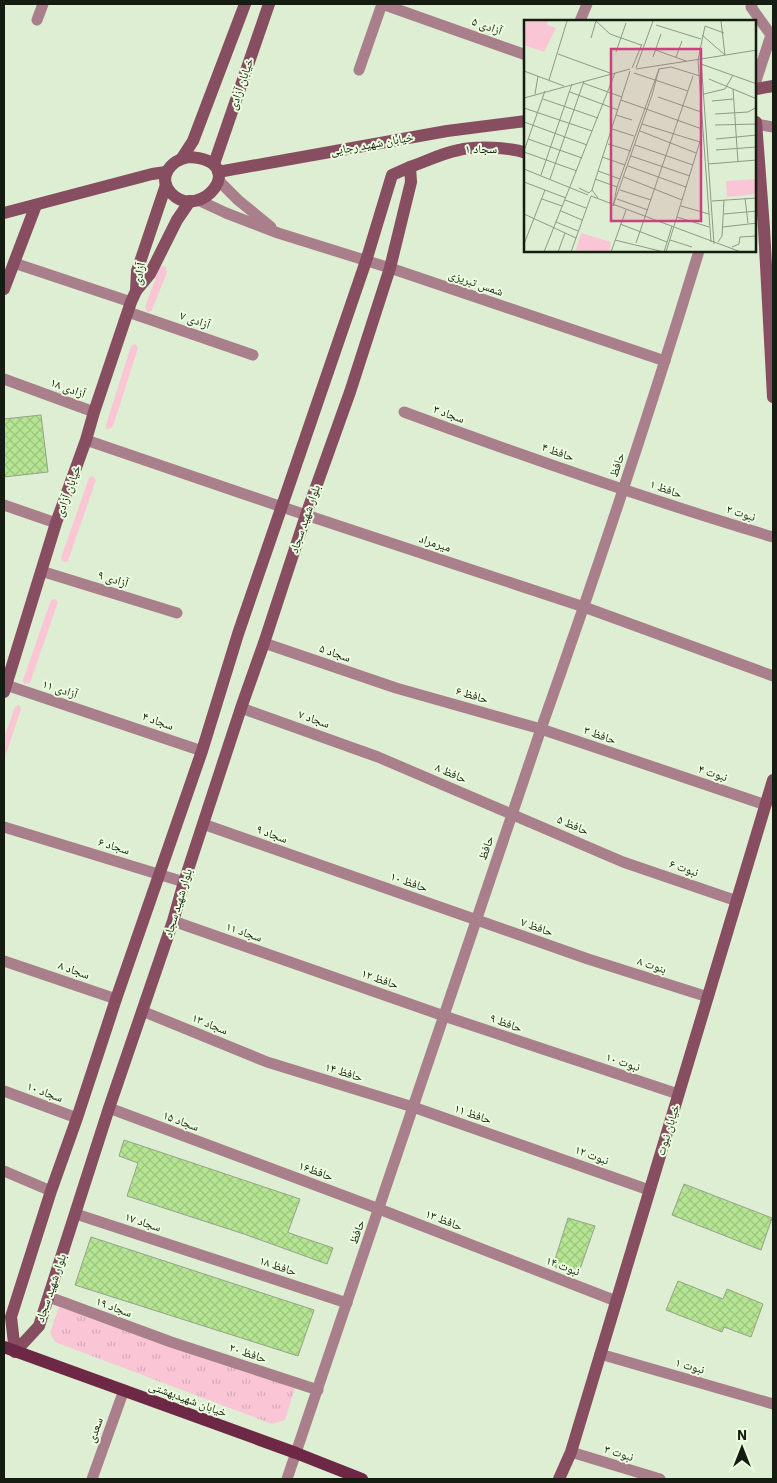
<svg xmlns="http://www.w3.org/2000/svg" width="777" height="1483" viewBox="0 0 777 1483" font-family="'IBM Plex Sans','Noto Naskh Arabic',sans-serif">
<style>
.park{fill:url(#park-tufts)}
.garden{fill:#fac6d6}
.building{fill:url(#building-cross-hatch);stroke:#94a389}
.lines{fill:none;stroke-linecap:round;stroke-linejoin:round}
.street{stroke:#a97f8c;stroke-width:11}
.secondary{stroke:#874d61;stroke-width:12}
.primary{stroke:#6c2844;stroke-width:12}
.labels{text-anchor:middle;stroke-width:4;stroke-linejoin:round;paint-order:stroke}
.street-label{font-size:12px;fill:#161c12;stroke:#ebfcdf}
.inset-road{fill:none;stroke:#8d9a85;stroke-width:1}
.view{fill:#cb427c;fill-opacity:0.15;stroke:#cb427c;stroke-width:2.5}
.inset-edge{fill:none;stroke:#161c12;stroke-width:2.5}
</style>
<defs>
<pattern id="park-tufts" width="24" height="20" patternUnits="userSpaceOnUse" patternTransform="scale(1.25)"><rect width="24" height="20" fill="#fac6d6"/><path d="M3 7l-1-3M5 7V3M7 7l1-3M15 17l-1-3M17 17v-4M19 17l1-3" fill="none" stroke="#d6aab7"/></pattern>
<pattern id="building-cross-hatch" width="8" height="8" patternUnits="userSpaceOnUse" patternTransform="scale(1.25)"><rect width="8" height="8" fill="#b5e593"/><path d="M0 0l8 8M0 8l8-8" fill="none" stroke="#9bc47e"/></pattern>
</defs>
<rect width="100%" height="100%" fill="#ddeed2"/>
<path class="park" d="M59 1307 295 1388 285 1420 272 1424 55 1342 50 1333Z"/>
<g class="garden">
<path d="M162 266 166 267 167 272 152 310 149 312 146 311 145 307 159 269Z"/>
<path d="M135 344 138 348 113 426 111 428 106 429V425L131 346Z"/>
<path d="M92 476 96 480 68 561 65 562 62 561 61 558 89 478Z"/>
<path d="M55 599 58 602 30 683 24 684 23 680 51 600Z"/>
<path d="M18 705 20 706 21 709 4 760V738L15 707Z"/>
</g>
<g class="building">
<path d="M41 415 48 472 4 477V419Z"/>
<path d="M124 1140 300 1199 288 1232 289 1233 333 1248 327 1264 244 1234 127 1196 138 1163 119 1156Z"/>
<path d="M684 1184 772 1218 761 1250 672 1215Z"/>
<path d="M568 1218 595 1226 578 1275 553 1266Z"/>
<path d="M91 1237 314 1310 298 1356 75 1285Z"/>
<path d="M678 1281 723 1299 727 1289 763 1304 751 1337 724 1327 722 1332 666 1310Z"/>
</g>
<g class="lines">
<g class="street">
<path d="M382 4 526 55"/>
<path d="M752 4 751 7 771 35 756 81"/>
<path d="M37 20 43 4"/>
<path d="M580 21 587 4"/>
<path d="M359 70 382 4"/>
<path d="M756 124 773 127"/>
<path d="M219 181 238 200 271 227"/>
<path d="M198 200 226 213 278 233 390 268 665 361"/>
<path d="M14 263 131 302"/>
<path d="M128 312 253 355"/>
<path d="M4 379 94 412"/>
<path d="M404 412C526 457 649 500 773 537"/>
<path d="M86 440 282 507 584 607 773 676"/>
<path d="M4 505 56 523"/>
<path d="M41 571 177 613"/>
<path d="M264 643 396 688 541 729 766 805"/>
<path d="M6 685 202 751"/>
<path d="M241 708 378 757 623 862 737 901"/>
<path d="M203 824 588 959 708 997"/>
<path d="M4 827 184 882"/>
<path d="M173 921 444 1016 678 1094"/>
<path d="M4 961 116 999"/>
<path d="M142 1011 267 1062 413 1107 649 1190"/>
<path d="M4 1091 77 1118"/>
<path d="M109 1108 379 1209 616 1301"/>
<path d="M4 1171 51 1191"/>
<path d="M76 1214 347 1303"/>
<path d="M49 1297 171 1342 318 1390"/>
<path d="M600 1354 773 1404"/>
<path d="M571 1452 660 1479"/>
<path d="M92 1479 124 1390"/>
<path d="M287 1479 541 729C597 571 650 412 699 251"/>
</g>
<g class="secondary">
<path d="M756 89 773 86"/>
<path d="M756 122 764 228 773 397"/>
<path d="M188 157C253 160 200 224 171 193 156 177 172 160 188 157Z"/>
<path d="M182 158 193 141 245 4"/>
<path d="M214 164 269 4"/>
<path d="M410 167 411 182 390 268 350 392 306 515 264 643 241 708 184 882 173 921 109 1108 39 1326 15 1352 11 1317 51 1191 77 1118 116 999 202 751 238 634 366 261 392 175Z"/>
<path d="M410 167C425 162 442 153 459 150 474 146 511 147 526 153"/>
<path d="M218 172 447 131 526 121"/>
<path d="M4 213 152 174 166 172"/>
<path d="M4 289 36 205"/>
<path d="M136 291 137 271 166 185"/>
<path d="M4 692 56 523 86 440 94 412 131 302 136 291 150 274 177 220 190 201"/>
<path d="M559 1479 571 1452 773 780"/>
</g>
<path class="primary" d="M4 1347 296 1453 362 1479"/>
</g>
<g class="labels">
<g class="street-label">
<text transform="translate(487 26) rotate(20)" y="4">آزادی ۵</text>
<text transform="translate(241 84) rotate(-71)" y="4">خیابان آزادی</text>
<text transform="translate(372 144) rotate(-10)" y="4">خیابان شهید رجایی</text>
<text x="481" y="153">سجاد ۱</text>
<text transform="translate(139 274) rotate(-80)" y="4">آزادی</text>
<text transform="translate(476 283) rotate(19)" y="4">شمس تبریزی</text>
<text transform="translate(195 320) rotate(19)" y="4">آزادی ۷</text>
<text transform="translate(68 388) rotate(20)" y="4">آزادی ۱۸</text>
<text transform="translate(449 414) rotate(20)" y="4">سجاد ۳</text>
<text transform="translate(558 452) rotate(19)" y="4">حافظ ۴</text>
<text transform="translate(617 465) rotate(-72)" y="4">حافظ</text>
<text transform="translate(666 489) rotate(19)" y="4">حافظ ۱</text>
<text transform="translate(68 491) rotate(-70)" y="4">خیابان آزادی</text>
<text transform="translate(741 513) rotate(17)" y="4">نبوت ۲</text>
<text transform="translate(305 519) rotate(-71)" y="4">بلوار شهید سجاد</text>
<text transform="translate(435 543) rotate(18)" y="4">میرمراد</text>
<text transform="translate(113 579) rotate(17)" y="4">آزادی ۹</text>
<text transform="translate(335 653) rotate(19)" y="4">سجاد ۵</text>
<text transform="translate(60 689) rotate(18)" y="4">آزادی ۱۱</text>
<text transform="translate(472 695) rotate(16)" y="4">حافظ ۶</text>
<text transform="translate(314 719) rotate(19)" y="4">سجاد ۷</text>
<text transform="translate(158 721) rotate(19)" y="4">سجاد ۴</text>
<text transform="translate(600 735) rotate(19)" y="4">حافظ ۳</text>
<text transform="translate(451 773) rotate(23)" y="4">حافظ ۸</text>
<text transform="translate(713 773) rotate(18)" y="4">نبوت ۴</text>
<text transform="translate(573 825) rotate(23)" y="4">حافظ ۵</text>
<text transform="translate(272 834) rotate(20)" y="4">سجاد ۹</text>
<text transform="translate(114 846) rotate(17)" y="4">سجاد ۶</text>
<text transform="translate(486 848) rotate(-71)" y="4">حافظ</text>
<text transform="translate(684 868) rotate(19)" y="4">نبوت ۶</text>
<text transform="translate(409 882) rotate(19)" y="4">حافظ ۱۰</text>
<text transform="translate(178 903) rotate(-73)" y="4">بلوار شهید سجاد</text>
<text transform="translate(537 927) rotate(19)" y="4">حافظ ۷</text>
<text transform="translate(244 932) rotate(19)" y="4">سجاد ۱۱</text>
<text transform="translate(652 965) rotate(18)" y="4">بنوت ۸</text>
<text transform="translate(74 970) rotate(19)" y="4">سجاد ۸</text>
<text transform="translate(380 979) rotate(19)" y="4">حافظ ۱۲</text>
<text transform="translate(506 1023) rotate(19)" y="4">حافظ ۹</text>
<text transform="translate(210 1024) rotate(22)" y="4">سجاد ۱۳</text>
<text transform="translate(623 1062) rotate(18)" y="4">نبوت ۱۰</text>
<text transform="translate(344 1072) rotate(17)" y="4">حافظ ۱۴</text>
<text transform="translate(45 1092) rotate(20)" y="4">سجاد ۱۰</text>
<text transform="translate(473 1114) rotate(19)" y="4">حافظ ۱۱</text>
<text transform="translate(181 1121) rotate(20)" y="4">سجاد ۱۵</text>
<text transform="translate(668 1130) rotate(-73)" y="4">خیابان نبوت</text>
<text transform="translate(592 1155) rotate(20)" y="4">نبوت ۱۲</text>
<text transform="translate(316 1171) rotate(20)" y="4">حافظ۱۶</text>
<text transform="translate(444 1220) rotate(21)" y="4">حافظ ۱۳</text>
<text transform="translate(143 1222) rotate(18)" y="4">سجاد ۱۷</text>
<text transform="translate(357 1232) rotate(-71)" y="4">حافظ</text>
<text transform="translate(278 1266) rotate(18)" y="4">حافظ ۱۸</text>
<text transform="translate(563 1266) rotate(21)" y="4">نبوت ۱۴</text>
<text transform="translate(51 1288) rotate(-71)" y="4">بلوار شهید سجاد</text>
<text transform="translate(114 1307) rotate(20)" y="4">سجاد ۱۹</text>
<text transform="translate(248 1353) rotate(18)" y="4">حافظ ۲۰</text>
<text transform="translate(690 1366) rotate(16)" y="4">نبوت ۱</text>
<text transform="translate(188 1399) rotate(20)" y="4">خیابان شهیدبهشتی</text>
<text transform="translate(95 1430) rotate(-71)" y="4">سعدی</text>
<text transform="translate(619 1453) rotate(17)" y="4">نبوت ۳</text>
</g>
</g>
<g transform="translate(524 20)">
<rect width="232" height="232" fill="#ddeed2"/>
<path d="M232 159V174L203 177 202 161ZM57 213 87 222 85 232 52 230Z" fill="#fac6d6"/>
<path d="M2 1H24L23 5 32 8 20 32 0 25Z" fill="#fac6d6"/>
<path class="inset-road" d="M72 1 86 14 117 25M197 1 201 35M132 5 177 19M178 15 201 35M67 18 72 1M126 28 162 41M92 32 102 3M34 34 86 53M129 37 137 14M152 37 158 21M177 39 233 30M174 40 181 6 200 13M174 40 187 222M177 44 233 64M108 48 118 24M112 48 129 1M112 49 177 39 190 224M135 49 128 75 89 186 93 167ZM135 49 147 47 176 56M0 51 40 66M110 53 164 71M185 59 233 79M25 60 43 1M59 63 98 77M209 69 214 142M46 72 94 90M11 74 14 56M180 74 201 69 209 55M134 77 177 92M0 78 106 49M19 79 74 98M97 80 178 109M188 81 209 79M0 88 68 111M191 94 224 92 233 87M92 95 108 100M0 102 63 125M118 104 176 122M191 105 233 104M88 109 110 116M116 111 172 133M4 119 58 138M192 119 233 115M84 124 107 131M111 125 169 145M192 130 233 127M0 131 21 71M0 132 53 151M107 136 166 156M78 137 101 145M184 144 233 140M104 146 162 167M0 149 64 175M74 151 96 159M17 155 48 64M100 157 158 180M26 159 60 61M71 159 93 167M0 162 42 178M55 168 65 173 68 170M96 170 127 180M74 178 68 170 106 51M221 178 224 203M18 179 38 186M93 179 124 190M41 180 62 188M188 181 233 178M157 186 185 194M37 191 58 200M0 194 52 218M200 194 233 191M153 197 185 207M32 202 54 211M96 204 143 222M199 207 233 203M91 220 140 232M146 220 168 227M194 222 198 216 200 180M112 223 169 56M0 224 21 170M208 227 215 224 216 217 233 216M20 232 91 53M34 232 41 213M47 232 67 176 217 232M87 232 102 190M140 232 148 206M142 232 178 115"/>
<path class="view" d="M87 29H177V201H87Z"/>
<rect width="232" height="232" class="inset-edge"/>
</g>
<rect width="777" height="1483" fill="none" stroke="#161c12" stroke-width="10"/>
<g transform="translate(742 1448)" stroke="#ebfcdf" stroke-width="4" paint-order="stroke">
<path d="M0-4L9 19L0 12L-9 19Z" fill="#161c12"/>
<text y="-8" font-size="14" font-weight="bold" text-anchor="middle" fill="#161c12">N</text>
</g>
</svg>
